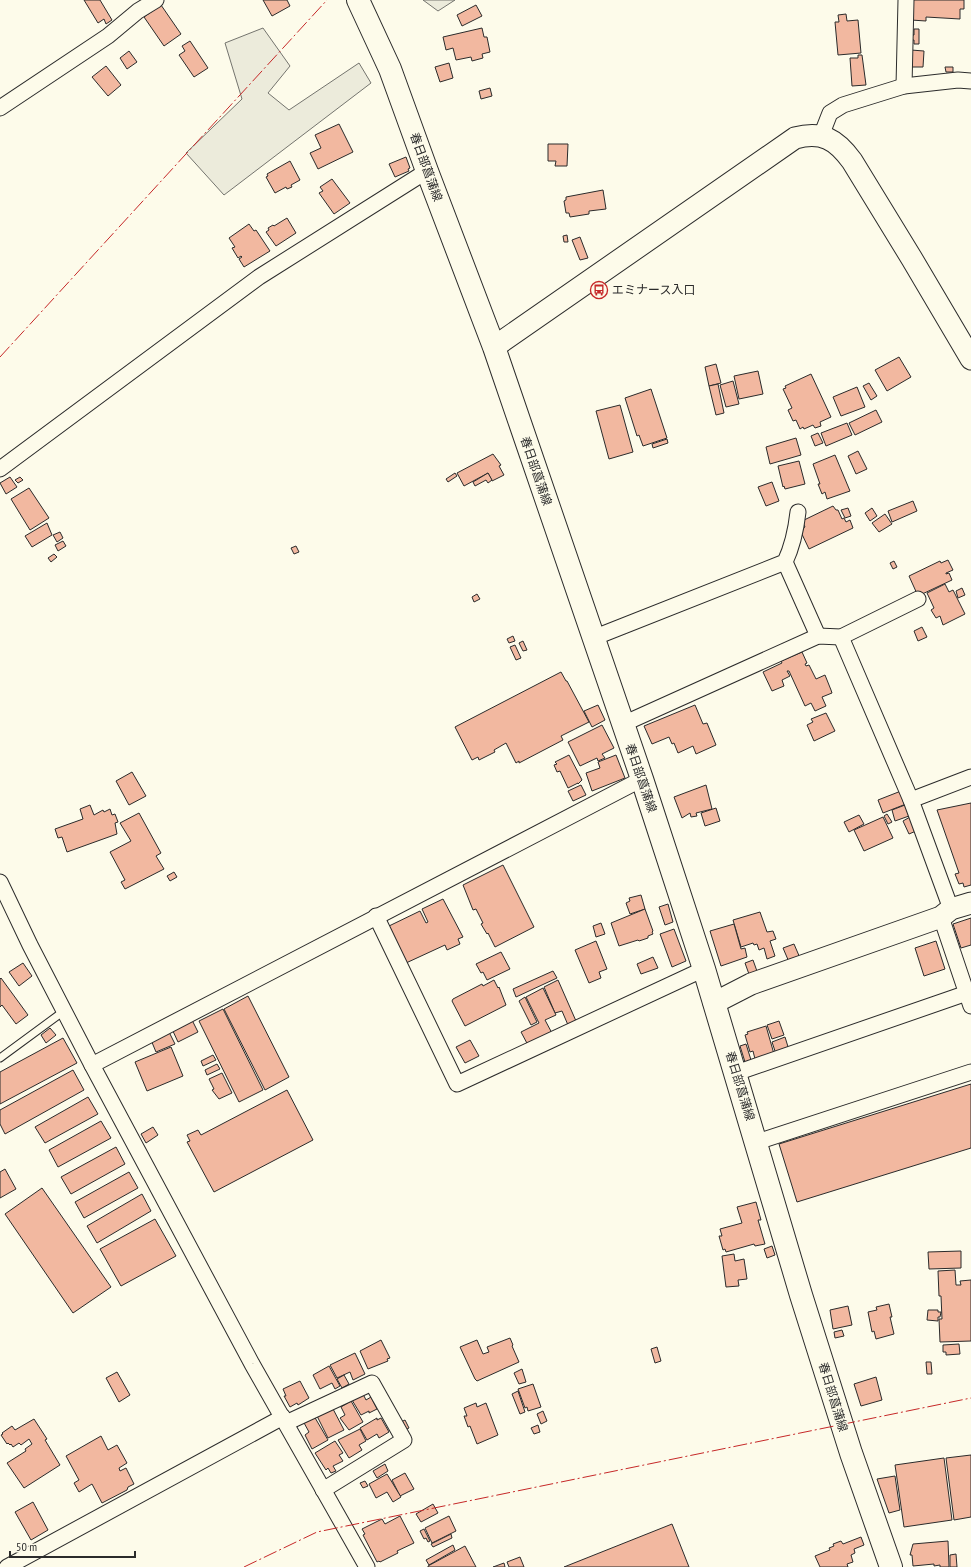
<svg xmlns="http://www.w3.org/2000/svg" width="971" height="1567" viewBox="0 0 971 1567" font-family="'PT Sans Narrow','Noto Sans JP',sans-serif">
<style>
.green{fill:#ecebdb;stroke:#74746e}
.building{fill:#f2b8a0;stroke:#2b2b2b}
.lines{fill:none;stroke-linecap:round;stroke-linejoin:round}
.lane-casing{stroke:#2b2b2b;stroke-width:9}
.street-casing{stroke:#2b2b2b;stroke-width:17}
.secondary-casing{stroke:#2b2b2b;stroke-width:23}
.primary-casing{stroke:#2b2b2b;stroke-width:24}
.lane{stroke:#fdfbea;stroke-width:7}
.street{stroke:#fdfbea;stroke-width:15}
.secondary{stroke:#fdfbea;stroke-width:21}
.primary{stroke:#fdfbea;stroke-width:22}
.power{stroke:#c62828;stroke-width:1;stroke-dasharray:14 3 2 3;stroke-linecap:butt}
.labels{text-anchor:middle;stroke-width:3;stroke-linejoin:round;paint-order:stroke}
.street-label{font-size:12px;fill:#2b2b2b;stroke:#fdfbea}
.poi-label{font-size:12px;fill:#2b2b2b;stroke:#fdfbea;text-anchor:start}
</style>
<rect width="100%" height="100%" fill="#fdfbea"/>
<g class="green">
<path d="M423 0H455L438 11Z"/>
<path d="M263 28 290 66 268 93 289 110 359 63 371 83 224 195 186 153 242 99 225 43Z"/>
</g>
<g class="building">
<path d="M84 0H100L112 20 106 24 104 19 98 23Z"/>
<path d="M263 0H287L290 6 272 16Z"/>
<path d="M912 0H964V9H960V19L926 17V21L911 20Z"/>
<path d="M161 5 181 34 164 46 144 17Z"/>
<path d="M476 5 482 16 462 26 457 15Z"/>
<path d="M846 14 847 21 858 20 861 53 838 55 835 22H839L838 15Z"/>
<path d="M482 28 484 37H487L490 52 482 54 483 58 472 61 471 57 456 60 453 48 446 50 443 37Z"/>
<path d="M914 29H919V44H914V40H912V35H914Z"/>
<path d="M190 41 208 68 194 77 179 55 185 51 182 46Z"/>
<path d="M911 50 924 51 923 67H911Z"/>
<path d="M129 51 137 62 127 69 120 58Z"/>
<path d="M858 55H862L866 85 852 86 850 58H858Z"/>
<path d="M449 63 453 78 440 82 435 67Z"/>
<path d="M106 66 121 85 108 96 92 77Z"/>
<path d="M945 67H953V72H946Z"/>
<path d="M490 88 492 96 481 99 479 91Z"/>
<path d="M339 124 353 152 318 169 310 153 321 148 315 135Z"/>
<path d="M548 144H568L567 166H555L556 161H548Z"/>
<path d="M406 157 410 168 408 169 409 171 395 177 389 164Z"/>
<path d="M290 161 300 180 291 185 292 187 287 189 286 187 275 193 266 177 268 176 267 174Z"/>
<path d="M332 179 350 203 334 214 319 193 323 191 320 187Z"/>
<path d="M603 190 606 209 589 211V214L570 217 569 213H566L564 201 566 200V197Z"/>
<path d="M287 218 296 233 276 246 266 232 269 230 268 228 273 225 274 226Z"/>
<path d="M249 224 254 231 256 230 270 251 244 267 239 259 242 257 241 256 238 258 232 248 235 247 229 238Z"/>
<path d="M567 235 568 242H564L563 236Z"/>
<path d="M580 237 588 258 580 260 572 240Z"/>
<path d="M899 357 911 377 887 391 875 370Z"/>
<path d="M716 364 721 383 709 386 705 367Z"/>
<path d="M758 371 763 394 739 399 734 376Z"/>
<path d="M811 374 831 417 820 422 821 426 815 428 813 425 804 429 803 427 800 429 796 420 793 421 788 410 792 408 783 389 786 388 785 386Z"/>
<path d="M733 381 739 404 726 407 720 385Z"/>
<path d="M869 383 877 396 871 400 863 386Z"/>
<path d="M718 384 724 413 716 415 709 386Z"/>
<path d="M857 387 865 407 841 416 833 397Z"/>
<path d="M651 389 667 438 643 446 639 435 637 436 625 398Z"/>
<path d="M620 405 633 452 609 459 596 411Z"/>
<path d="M876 410 882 422 855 435 849 423Z"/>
<path d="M847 423 852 435 826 446 821 433Z"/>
<path d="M818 433 823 443 815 446 811 436Z"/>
<path d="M796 438 801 455 770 464 766 447Z"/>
<path d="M667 439 668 443 653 448 652 444Z"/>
<path d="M858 451 867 469 856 474 848 456Z"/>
<path d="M493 454 501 465 499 466 504 475 492 481 488 473 464 486 457 473Z"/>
<path d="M835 455 850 491 827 499 825 492 822 494 818 484H820L813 464Z"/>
<path d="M799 461 805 484 785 489 784 486 783 487 778 466Z"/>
<path d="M455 473 457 476 448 482 446 479Z"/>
<path d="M488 473 492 480 488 483 486 480 475 486 473 482Z"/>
<path d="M10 477 17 487 6 494 0 483Z"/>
<path d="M20 477 23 480 18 483 15 480Z"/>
<path d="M772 482 779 501 766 506 758 487Z"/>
<path d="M29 488 49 518 30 530 11 499Z"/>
<path d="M913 501 917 511 892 522 888 511Z"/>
<path d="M833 506 836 510H838L842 519 844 518 846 522 850 520 853 528 809 549 800 530 805 527 802 521Z"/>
<path d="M848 508 851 516 845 518 841 510Z"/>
<path d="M872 508 877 516 870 521 865 513Z"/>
<path d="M885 514 892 524 879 532 872 523Z"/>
<path d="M47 523 52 535 32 547 25 536Z"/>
<path d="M60 532 63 538 57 542 53 535Z"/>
<path d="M63 541 66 546 58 551 55 545Z"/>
<path d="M296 546 299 552 294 554 291 548Z"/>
<path d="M54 554 57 557 51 562 48 558Z"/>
<path d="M948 560 953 570 946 573V574L949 573 952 580 918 596 909 576 940 561 941 563Z"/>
<path d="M894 561 897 567 893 569 890 563Z"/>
<path d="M945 584 949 592 953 590 965 614 943 625 940 616 936 618 931 610 934 608 927 593Z"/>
<path d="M962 588 965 595 958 598 956 591Z"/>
<path d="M477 594 480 599 474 602 472 597Z"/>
<path d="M922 627 927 637 918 641 914 631Z"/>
<path d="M513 636 515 641 509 643 507 639Z"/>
<path d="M523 641 527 650 523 651 519 643Z"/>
<path d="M515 645 521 658 516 660 510 647Z"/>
<path d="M802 652 807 663 805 664 806 666 809 665 816 679 825 675 831 690 832 693 822 697 826 706 815 711 811 703 805 706 789 671H787L790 676 782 680 784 686 772 691 763 672 782 663 781 661Z"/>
<path d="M561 672 566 681H567L589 722 561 736 563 740 519 763V761L516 763 506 743 494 750 495 752 479 760 478 757 472 760 455 727Z"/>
<path d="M598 705 605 720 592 727 584 711Z"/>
<path d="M695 705 703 724 707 723 716 745 696 754 693 746 678 753 674 743 672 744 669 737 652 744 644 726Z"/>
<path d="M826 713 835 731 814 741 807 725 813 722 811 719Z"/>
<path d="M602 725 614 748 602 754 605 758 598 761 597 758 580 766 568 742Z"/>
<path d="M569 755 582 780 578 784V783L568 788 560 771 557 772 554 765 557 764 555 762Z"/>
<path d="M616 755 625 778 592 791 586 773 600 768 598 762Z"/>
<path d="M132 772 146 796 129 805 116 781Z"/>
<path d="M581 785 586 795 573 801 568 791Z"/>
<path d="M706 785 712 809 696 813 697 816 691 817 690 813 682 818 674 797Z"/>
<path d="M901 791 906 804 883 813 878 800Z"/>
<path d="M971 803V885L964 887 963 883 959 884 955 874 959 873 937 810Z"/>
<path d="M90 805 94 815 103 810 104 812 110 809 112 815 115 814 118 822 115 823 117 834 67 852 62 837 58 838 55 829 83 819 80 809Z"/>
<path d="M905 805 909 816 895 821 892 810Z"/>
<path d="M716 808 720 821 705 826 701 813Z"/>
<path d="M139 813 161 853 156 856 164 869 125 889 121 882 125 880 110 852 131 841 120 823Z"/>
<path d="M887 814 892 822 888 824 884 816Z"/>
<path d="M859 815 864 824 849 832 844 822Z"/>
<path d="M883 817 893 838 864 851 854 830Z"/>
<path d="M910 817 916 831 909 834 903 821Z"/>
<path d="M503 865 534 927 495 947 488 933 487 934 481 924 483 923 476 909 473 910 463 885Z"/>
<path d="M174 872 177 877 170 881 167 876Z"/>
<path d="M641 895 645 909 630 914 626 903 630 901 629 898Z"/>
<path d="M443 899 463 937 458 939 460 944 447 950 445 945 406 963 389 926 420 911 426 923 428 922 422 909Z"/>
<path d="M668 904 673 922 665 925 659 907Z"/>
<path d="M645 909 653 931 652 932 653 934 648 936V938L639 941 638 940 619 946 611 923Z"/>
<path d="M760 912 767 932 773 931 776 939 770 941 775 956 767 959 764 948 759 950 757 944 754 945 753 943 741 947 733 920Z"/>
<path d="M971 918V945L961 948 953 924Z"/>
<path d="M601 923 605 934 596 937 593 926Z"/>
<path d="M734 924 741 949 745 948 747 957 721 966 710 931Z"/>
<path d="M674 929 686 961 672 967 660 934Z"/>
<path d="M596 941 607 969 599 972 601 978 589 983 575 950Z"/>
<path d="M936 941 945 969 924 976 915 948Z"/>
<path d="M794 944 800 958 789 962 783 948Z"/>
<path d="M501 952 510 969 487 980 483 972 481 973 476 964Z"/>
<path d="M653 957 658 968 641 974 637 964Z"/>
<path d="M753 960 758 974 750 977 745 963Z"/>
<path d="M23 963 32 976 19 986 9 972Z"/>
<path d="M553 971 557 978 516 997 513 989Z"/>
<path d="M1 978 28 1015 16 1024 2 1005 0 1007V979Z"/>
<path d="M494 980 498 988 499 987 506 1005 465 1026 452 1001 453 999 482 984 483 986Z"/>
<path d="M558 980 576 1021 568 1025 562 1011 555 1013 544 987Z"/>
<path d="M543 988 556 1015 545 1020 553 1035 529 1047 521 1032 539 1023 526 997Z"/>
<path d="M248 996 289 1077 265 1090 224 1009Z"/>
<path d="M525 997 537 1022 531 1025 519 1001Z"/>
<path d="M223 1009 263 1090 239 1102 199 1021Z"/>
<path d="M192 1020 198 1032 178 1042 172 1029Z"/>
<path d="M779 1021 784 1035 772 1039 767 1025Z"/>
<path d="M766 1026 774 1054 755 1059 753 1051 750 1052 745 1035 748 1034 747 1032Z"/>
<path d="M50 1028 56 1035 46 1043 41 1035Z"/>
<path d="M169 1032 175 1044 156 1052 151 1040Z"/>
<path d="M785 1037 789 1050 776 1054 772 1042Z"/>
<path d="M63 1038 77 1063 0 1104V1072Z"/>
<path d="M470 1040 479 1056 465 1063 456 1047Z"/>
<path d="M746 1044 751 1060 745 1062 740 1046Z"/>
<path d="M171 1047 183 1076 147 1091 135 1062Z"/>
<path d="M213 1055 216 1060 203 1066 201 1061Z"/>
<path d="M217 1064 220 1069 207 1075 205 1070Z"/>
<path d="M73 1070 84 1090 5 1134 0 1124V1110Z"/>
<path d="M222 1073 232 1093 219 1099 212 1090 214 1089 209 1079Z"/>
<path d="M971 1084V1148L797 1202 779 1144Z"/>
<path d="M287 1090 313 1140 214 1192 187 1142 190 1141 187 1135 198 1130 201 1135Z"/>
<path d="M88 1097 98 1114 45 1143 35 1127Z"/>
<path d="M101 1121 111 1138 58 1167 49 1150Z"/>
<path d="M153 1127 158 1135 146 1143 141 1134Z"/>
<path d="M116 1147 125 1164 71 1194 61 1177Z"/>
<path d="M5 1169 16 1189 0 1198V1172Z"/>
<path d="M129 1172 138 1188 84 1218 75 1202Z"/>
<path d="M42 1188 111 1287 73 1313 5 1214Z"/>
<path d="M142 1194 151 1211 97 1243 87 1226Z"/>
<path d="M756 1202 761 1220H758L765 1244 755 1246 754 1244 726 1252 725 1249 723 1250 719 1236H722L720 1229 742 1223 737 1207Z"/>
<path d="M155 1219 176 1256 121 1286 100 1249Z"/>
<path d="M772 1246 775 1255 767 1258 764 1249Z"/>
<path d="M961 1251V1268L929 1269 928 1252Z"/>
<path d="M734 1254 735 1261 744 1259 747 1279 738 1280 739 1286 726 1287 722 1256Z"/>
<path d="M955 1270 956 1285H961L960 1281 971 1280V1341L940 1342 939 1319H942L941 1296H939L938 1271Z"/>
<path d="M889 1304 892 1317H890L894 1334 876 1339 874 1331 872 1332 868 1312 877 1310 876 1307Z"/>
<path d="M848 1306 852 1325 833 1329 830 1310Z"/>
<path d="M928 1310H938V1312H941L940 1317H938V1321L927 1320Z"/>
<path d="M842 1330 844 1336 835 1338 834 1332Z"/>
<path d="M510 1338 513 1345 512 1346 519 1362 477 1381 475 1379 460 1347 477 1340 483 1354 489 1352 487 1347Z"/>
<path d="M381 1340 390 1358 387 1359 388 1361 368 1369 360 1351Z"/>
<path d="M959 1344 960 1354 946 1355V1352H943V1345Z"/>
<path d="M657 1347 661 1361 655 1363 651 1349Z"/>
<path d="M355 1353 365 1374 353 1380 350 1372 337 1378 330 1365Z"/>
<path d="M926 1362H931L932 1374H927Z"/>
<path d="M329 1366 340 1386 335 1389 332 1383 320 1389 313 1375Z"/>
<path d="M522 1369 526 1382 519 1384 514 1373Z"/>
<path d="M117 1372 130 1395 119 1402 106 1378Z"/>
<path d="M344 1375 349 1384 342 1388 337 1379Z"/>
<path d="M876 1377 882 1400 861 1406 854 1384Z"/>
<path d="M300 1381 309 1398 298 1405 297 1403 290 1407 284 1396H286L283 1389Z"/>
<path d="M533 1384 541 1407 528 1411 527 1407 525 1408 518 1389Z"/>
<path d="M518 1391 525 1412 520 1414 512 1394Z"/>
<path d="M363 1394 366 1400 371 1397 377 1409 369 1413V1411L361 1415 352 1400Z"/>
<path d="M351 1401 363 1422 349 1430 340 1418 345 1415 341 1407Z"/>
<path d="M476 1403 477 1407 486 1403 498 1435 477 1444 470 1426 468 1427 464 1416H467L464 1408Z"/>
<path d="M332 1407 344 1430 328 1438 317 1416Z"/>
<path d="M543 1411 547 1421 541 1424 537 1414Z"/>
<path d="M314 1416 328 1440 312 1449 305 1435 309 1432 303 1421Z"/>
<path d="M377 1418V1420L381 1418 389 1432 379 1438 377 1434 367 1440 360 1428Z"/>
<path d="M34 1419 47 1439 45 1440 60 1465 24 1488 7 1463 26 1451 25 1449 32 1444 29 1439 21 1445 19 1443 13 1447 11 1444 10 1445 8 1443 7 1444 1 1435 3 1434 2 1433 12 1426 15 1430Z"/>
<path d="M405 1420 409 1428 405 1430 401 1422Z"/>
<path d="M538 1425 540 1432 534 1434 531 1428Z"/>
<path d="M360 1429 366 1441 359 1445 362 1450 349 1458 338 1440Z"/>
<path d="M101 1436 108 1450 117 1445 127 1463 119 1468 120 1471 126 1468 134 1484 128 1487 127 1490 102 1503 92 1484 79 1492 74 1483 79 1480 66 1456Z"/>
<path d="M335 1441 343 1453 339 1455 343 1461 333 1466 336 1471 331 1473 328 1468 326 1470 315 1453Z"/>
<path d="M971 1455V1517L954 1520 946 1458Z"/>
<path d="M944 1458 952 1520 904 1527 895 1465Z"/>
<path d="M385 1464 388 1471 377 1478 373 1471Z"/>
<path d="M405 1473 414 1489 400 1496 392 1480Z"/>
<path d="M387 1474 401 1497 393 1502 387 1492 376 1498 369 1484Z"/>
<path d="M895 1476 900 1510 889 1513 877 1479Z"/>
<path d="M365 1481 368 1486 363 1488 360 1483Z"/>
<path d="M33 1502 48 1530 31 1540 15 1512Z"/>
<path d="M433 1504 438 1513 421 1522 416 1514Z"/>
<path d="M400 1516 414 1543 397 1551 398 1553 380 1562 379 1561 377 1562 363 1535 365 1534 362 1529 382 1519 385 1524Z"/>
<path d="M449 1516 456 1531 432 1543 425 1528Z"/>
<path d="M672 1524 689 1567H564Z"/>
<path d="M424 1529 430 1541 428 1542 426 1538 424 1539 420 1531Z"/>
<path d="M451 1534 452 1538 433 1547 431 1544Z"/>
<path d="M861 1537 864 1545 854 1549 855 1553 851 1555 853 1562 847 1564 848 1567H820L815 1556 830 1550 829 1548 834 1546 833 1544 841 1541 843 1544Z"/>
<path d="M948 1541 949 1567H940V1565L934 1566V1564L913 1566 912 1555H910L913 1544Z"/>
<path d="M453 1545 455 1550 429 1565 426 1560Z"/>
<path d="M465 1546 476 1567H428V1566Z"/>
<path d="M956 1554 957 1567H950V1555Z"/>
<path d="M520 1557 524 1567H509L507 1562Z"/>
<path d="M504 1563 505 1567H493Z"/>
</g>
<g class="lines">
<g class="lane-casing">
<path id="lane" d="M0 1058 64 1011"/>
</g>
<g class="street-casing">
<g id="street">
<path d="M904 86 906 0"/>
<path d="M0 108 108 36 138 11 156 0"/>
<path d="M821 136 830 113 843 105 904 86 958 80 971 81"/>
<path d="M0 469 259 277 427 171"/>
<path d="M785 562 818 636"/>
<path d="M841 637 911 800"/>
<path d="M593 638 785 562C793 545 796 530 798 512"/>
<path d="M623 724 818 636 841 637 918 599"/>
<path d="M0 882 30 945 92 1065 252 1364 367 1567"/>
<path d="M951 909 911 800 971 777"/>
<path d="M376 916 457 1084 704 969"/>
<path d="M941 917 971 1006"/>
<path d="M92 1065 642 779"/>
<path d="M736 1073 967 993"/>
<path d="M757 1142 971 1072"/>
<path d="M286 1423 372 1383 404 1440 323 1490"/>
<path d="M7 1567 283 1417"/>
</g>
</g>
<g class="secondary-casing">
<g id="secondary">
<path d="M494 347 795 138C822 131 836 139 852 161L912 259 971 359"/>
<path d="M714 1003 751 984 941 917 951 909 971 903"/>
</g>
</g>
<g class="primary-casing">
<path id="primary" d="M358 0 390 69 427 171 494 347 642 779 704 969 801 1295 851 1453 891 1567"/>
</g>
<use href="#lane" class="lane"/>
<use href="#street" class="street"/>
<use href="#secondary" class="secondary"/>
<use href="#primary" class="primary"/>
<g class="power">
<path d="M0 357 327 0"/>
<path d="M244 1567 317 1532 971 1398"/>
</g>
</g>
<defs>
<g id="bus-ring" transform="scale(0.9)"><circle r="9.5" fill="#fdfbea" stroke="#c62828" stroke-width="1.5"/><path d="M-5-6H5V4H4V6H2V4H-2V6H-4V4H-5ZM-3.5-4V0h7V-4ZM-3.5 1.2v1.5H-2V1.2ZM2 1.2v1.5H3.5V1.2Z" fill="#c62828"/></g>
</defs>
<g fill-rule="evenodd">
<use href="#bus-ring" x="599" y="290"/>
</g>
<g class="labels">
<g class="street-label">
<text transform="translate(426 167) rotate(70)" y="4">春日部菖蒲線</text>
<text transform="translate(536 471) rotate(71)" y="4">春日部菖蒲線</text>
<text transform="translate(641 778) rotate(71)" y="4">春日部菖蒲線</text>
<text transform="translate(740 1086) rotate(73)" y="4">春日部菖蒲線</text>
<text transform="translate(833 1397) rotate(73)" y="4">春日部菖蒲線</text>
</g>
<g class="poi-label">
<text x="612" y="294">エミナース入口</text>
</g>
</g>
<path d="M10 1551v6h125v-6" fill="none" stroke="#2b2b2b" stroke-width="2"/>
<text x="16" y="1551" font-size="12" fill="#2b2b2b" stroke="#fdfbea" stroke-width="3" paint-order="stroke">50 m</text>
</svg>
